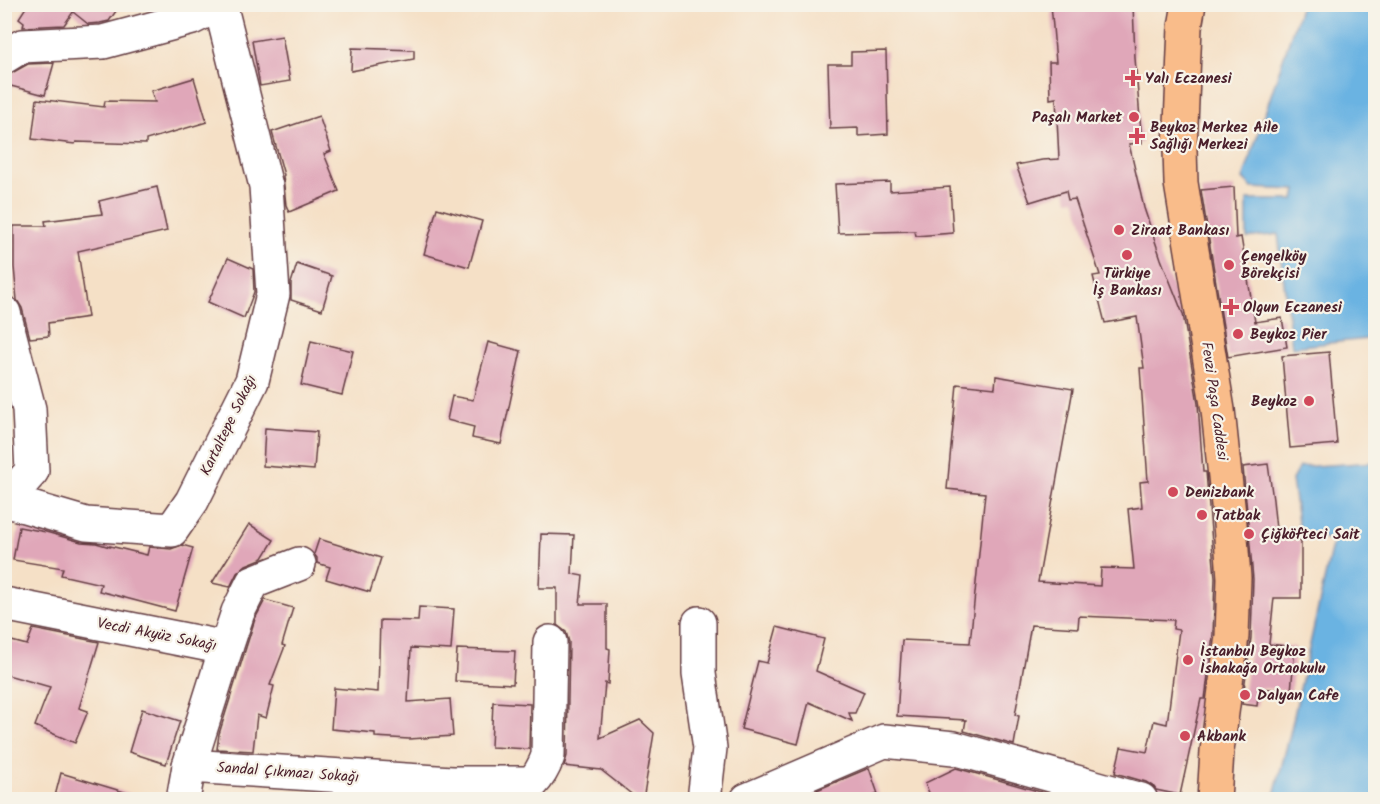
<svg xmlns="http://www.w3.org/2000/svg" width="1380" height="804" viewBox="0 0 1380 804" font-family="Kalam,sans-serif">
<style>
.water{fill:#6ab3e2;stroke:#5a6986;stroke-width:1.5}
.building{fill:#e0a7b9}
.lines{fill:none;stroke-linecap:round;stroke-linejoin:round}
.minor-casing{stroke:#643c42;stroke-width:36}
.major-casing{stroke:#643c42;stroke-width:36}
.minor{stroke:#fff;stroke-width:33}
.major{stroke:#f9bc8a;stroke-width:33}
.poi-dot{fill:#d1495b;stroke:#f7f3e8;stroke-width:2}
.labels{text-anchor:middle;stroke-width:4.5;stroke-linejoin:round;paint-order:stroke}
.poi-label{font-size:15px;font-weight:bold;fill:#4a1f2b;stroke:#f7f3e8;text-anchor:start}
.street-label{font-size:15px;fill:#4a1f2b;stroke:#f7f3e8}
</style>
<rect width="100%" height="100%" fill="#f7f3e8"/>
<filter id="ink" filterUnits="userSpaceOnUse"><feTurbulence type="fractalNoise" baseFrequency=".0167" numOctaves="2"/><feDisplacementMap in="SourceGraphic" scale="12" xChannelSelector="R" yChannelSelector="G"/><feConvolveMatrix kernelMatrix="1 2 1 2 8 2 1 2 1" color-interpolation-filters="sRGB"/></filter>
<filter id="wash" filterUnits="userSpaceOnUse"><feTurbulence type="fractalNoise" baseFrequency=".008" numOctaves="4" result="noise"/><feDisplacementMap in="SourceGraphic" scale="24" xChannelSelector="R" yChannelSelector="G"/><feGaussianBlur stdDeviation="1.35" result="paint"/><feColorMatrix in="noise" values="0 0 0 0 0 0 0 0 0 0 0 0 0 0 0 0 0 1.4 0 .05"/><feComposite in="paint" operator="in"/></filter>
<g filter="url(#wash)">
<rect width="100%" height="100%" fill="#f5e0c6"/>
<g class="water">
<path d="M1301 5H1375L1376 338 1292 347 1278 234 1247 238V200H1294L1296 190 1252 188 1243 179Z"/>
<path d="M1375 462V799H1273L1290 734 1333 541 1299 529 1292 480 1299 467Z"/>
</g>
<g id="blocks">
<g class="building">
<path d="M28 4H121L109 21 100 23 88 24 73 12 64 25 23 27 24 22 19 18Z"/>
<path d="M1051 4H1133L1135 58 1142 143 1129 144 1144 208 1161 259 1183 314 1198 404 1203 472H1206L1215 578 1213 634 1205 699H1201L1180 795 1156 790 1154 787 1146 782 1115 773 1121 747 1147 752 1154 721 1167 724 1179 630 1173 629 1174 620 1079 616 1078 628 1031 625 1015 715 1019 716 1014 745 964 731 966 720 897 716 902 640 970 643 985 493 947 489 957 384 995 388 996 376 1073 389 1038 582 1100 586 1101 568 1134 569 1128 509 1142 507 1140 482 1148 481 1140 368H1144L1137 317 1105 323 1093 276 1100 275 1075 199 1068 200 1066 191 1030 202 1016 165 1042 160 1059 159 1056 98 1050 99 1049 62H1056Z"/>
<path d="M282 36 290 81 260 86 252 41Z"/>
<path d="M352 48 414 50V59L351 71Z"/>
<path d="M886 51 888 134 858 136V128L830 129 828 64H851V52Z"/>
<path d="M54 63 45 95 7 85 10 74 28 64Z"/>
<path d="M194 78 207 122 146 140V144L76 142 75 144 32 139 37 99 104 107 105 101 155 102 151 91Z"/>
<path d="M319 116 331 151 324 154 339 191 289 212 286 205 283 176 284 175 272 132Z"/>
<path d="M890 182V191L950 187 953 233 916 236 915 231 838 233 835 184Z"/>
<path d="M157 187 167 231 78 251 88 317 48 323 49 336 30 338 22 308 17 300 14 267V226H46L45 221 102 214 99 201Z"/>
<path d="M1234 187 1236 238 1241 237 1255 322 1282 318 1287 347 1228 357 1201 190Z"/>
<path d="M437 208 482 221 469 267 424 254Z"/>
<path d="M228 258 253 269 254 292 244 318 208 302Z"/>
<path d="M297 264 332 276 322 310 291 300V283Z"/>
<path d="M311 341 353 351 342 395 301 385Z"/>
<path d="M488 342 521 351 501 444 472 438 474 427 447 420 452 396 473 400Z"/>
<path d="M1329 352 1337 444 1290 448 1282 356Z"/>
<path d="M265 428 317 432 314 470 263 466Z"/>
<path d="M1268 464 1273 500 1277 539 1301 540V598H1274L1269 644 1295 647 1291 691 1259 688 1257 706 1242 704 1251 638 1253 579 1243 467Z"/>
<path d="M249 524 274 540 263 558 246 565 237 573 230 587 212 583Z"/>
<path d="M19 527 46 532 81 542 96 543 110 547V546L147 555 149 547 171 549 182 545 193 548 175 611 99 591 101 584 61 575 63 568 13 560Z"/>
<path d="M541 534 574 535 572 574 583 576 580 604H607V648L610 649 608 684 605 683 600 738 640 720 654 733 643 800H639L601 770 564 766 567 756 569 642 566 632 557 625V588H539Z"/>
<path d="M319 539 381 558 370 592 326 579 330 567 317 563V558L314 554Z"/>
<path d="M265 600 293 608 282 645 285 646 270 685 274 686 266 718 257 715 253 751 217 749 219 734 244 654 255 619Z"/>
<path d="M419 607 454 609 451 650 411 648 408 702 450 699 453 736 409 739 375 737V733L331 729 334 688 378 692 380 620 418 621Z"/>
<path d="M777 627 824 639 816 671 864 692 855 713H849L852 721 809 702 798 744 741 729 758 661 767 663Z"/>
<path d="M33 629 99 642 79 708 88 711 75 743 35 726 50 687 4 674V639L27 645Z"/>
<path d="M457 649 515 651 513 684 455 681Z"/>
<path d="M493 702 530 704 529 749 491 747Z"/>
<path d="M142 709 180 721 166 764 129 752Z"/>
<path d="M869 768 878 794 863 800H821L817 790Z"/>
<path d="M956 768 1069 800H932L925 783Z"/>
<path d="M61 773 131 794 130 800H54Z"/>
</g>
</g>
</g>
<g filter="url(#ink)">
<use href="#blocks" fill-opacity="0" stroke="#643c42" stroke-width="1.5"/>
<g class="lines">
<g class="minor-casing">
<g id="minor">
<path d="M4 57 22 46 103 42 192 18 220 4"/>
<path d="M4 313 29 409 32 471 16 489 4 494"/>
<path d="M4 500 86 524 172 530 192 501 252 381 273 294 266 186 220 4"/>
<path d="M4 604 226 648 189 766 183 800"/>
<path d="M699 623V674L710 748 704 800"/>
<path d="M226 648 238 612 253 582 299 564"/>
<path d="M189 766 452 783H532C540 775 544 767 548 756L550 642"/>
<path d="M747 800 884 741 954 748 1141 800"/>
</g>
</g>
<g class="major-casing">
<path id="major" d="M1189 4 1185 27 1180 149 1181 183 1218 410 1230 524 1234 578 1232 636 1217 751 1214 800"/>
</g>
<use href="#minor" class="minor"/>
<use href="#major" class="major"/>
</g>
</g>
<g class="poi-dot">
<path d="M1130 69h6v6h6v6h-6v6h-6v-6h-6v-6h6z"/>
<circle cx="1134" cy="117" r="6"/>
<path d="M1134 127h6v6h6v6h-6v6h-6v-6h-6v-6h6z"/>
<circle cx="1119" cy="230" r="6"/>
<circle cx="1127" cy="255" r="6"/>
<circle cx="1229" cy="265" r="6"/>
<path d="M1228 298h6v6h6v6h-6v6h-6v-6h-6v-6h6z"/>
<circle cx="1238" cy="334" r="6"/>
<circle cx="1309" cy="401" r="6"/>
<circle cx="1173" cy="492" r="6"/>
<circle cx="1202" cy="515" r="6"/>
<circle cx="1249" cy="534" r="6"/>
<circle cx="1188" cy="660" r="6"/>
<circle cx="1245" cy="695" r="6"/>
<circle cx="1185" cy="736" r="6"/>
</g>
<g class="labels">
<g class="poi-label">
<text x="1145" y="83">Yalı Eczanesi</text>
<text x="1122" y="122" text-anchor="end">Paşalı Market</text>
<text x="1150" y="132">Beykoz Merkez Aile<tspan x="1150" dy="17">Sağlığı Merkezi</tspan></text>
<text x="1131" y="235">Ziraat Bankası</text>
<text x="1241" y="261">Çengelköy<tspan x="1241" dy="17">Börekçisi</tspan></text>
<text x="1127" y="278" text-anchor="middle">Türkiye<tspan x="1127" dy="17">İş Bankası</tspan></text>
<text x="1243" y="312">Olgun Eczanesi</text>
<text x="1250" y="339">Beykoz Pier</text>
<text x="1297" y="406" text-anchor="end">Beykoz</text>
<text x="1185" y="497">Denizbank</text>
<text x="1214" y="520">Tatbak</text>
<text x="1261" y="539">Çiğköfteci Sait</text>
<text x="1200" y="656">İstanbul Beykoz<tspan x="1200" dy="17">İshakağa Ortaokulu</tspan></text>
<text x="1257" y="700">Dalyan Cafe</text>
<text x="1197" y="741">Akbank</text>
</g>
<g class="street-label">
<text transform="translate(1215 401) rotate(82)" y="5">Fevzi Paşa Caddesi</text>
<text transform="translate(228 425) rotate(-64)" y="5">Kartaltepe Sokağı</text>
<text transform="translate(157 634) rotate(11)" y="5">Vecdi Akyüz Sokağı</text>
<text transform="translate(288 772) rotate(4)" y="5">Sandal Çıkmazı Sokağı</text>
</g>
</g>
<rect width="1380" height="804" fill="none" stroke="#f7f3e8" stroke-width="24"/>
</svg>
